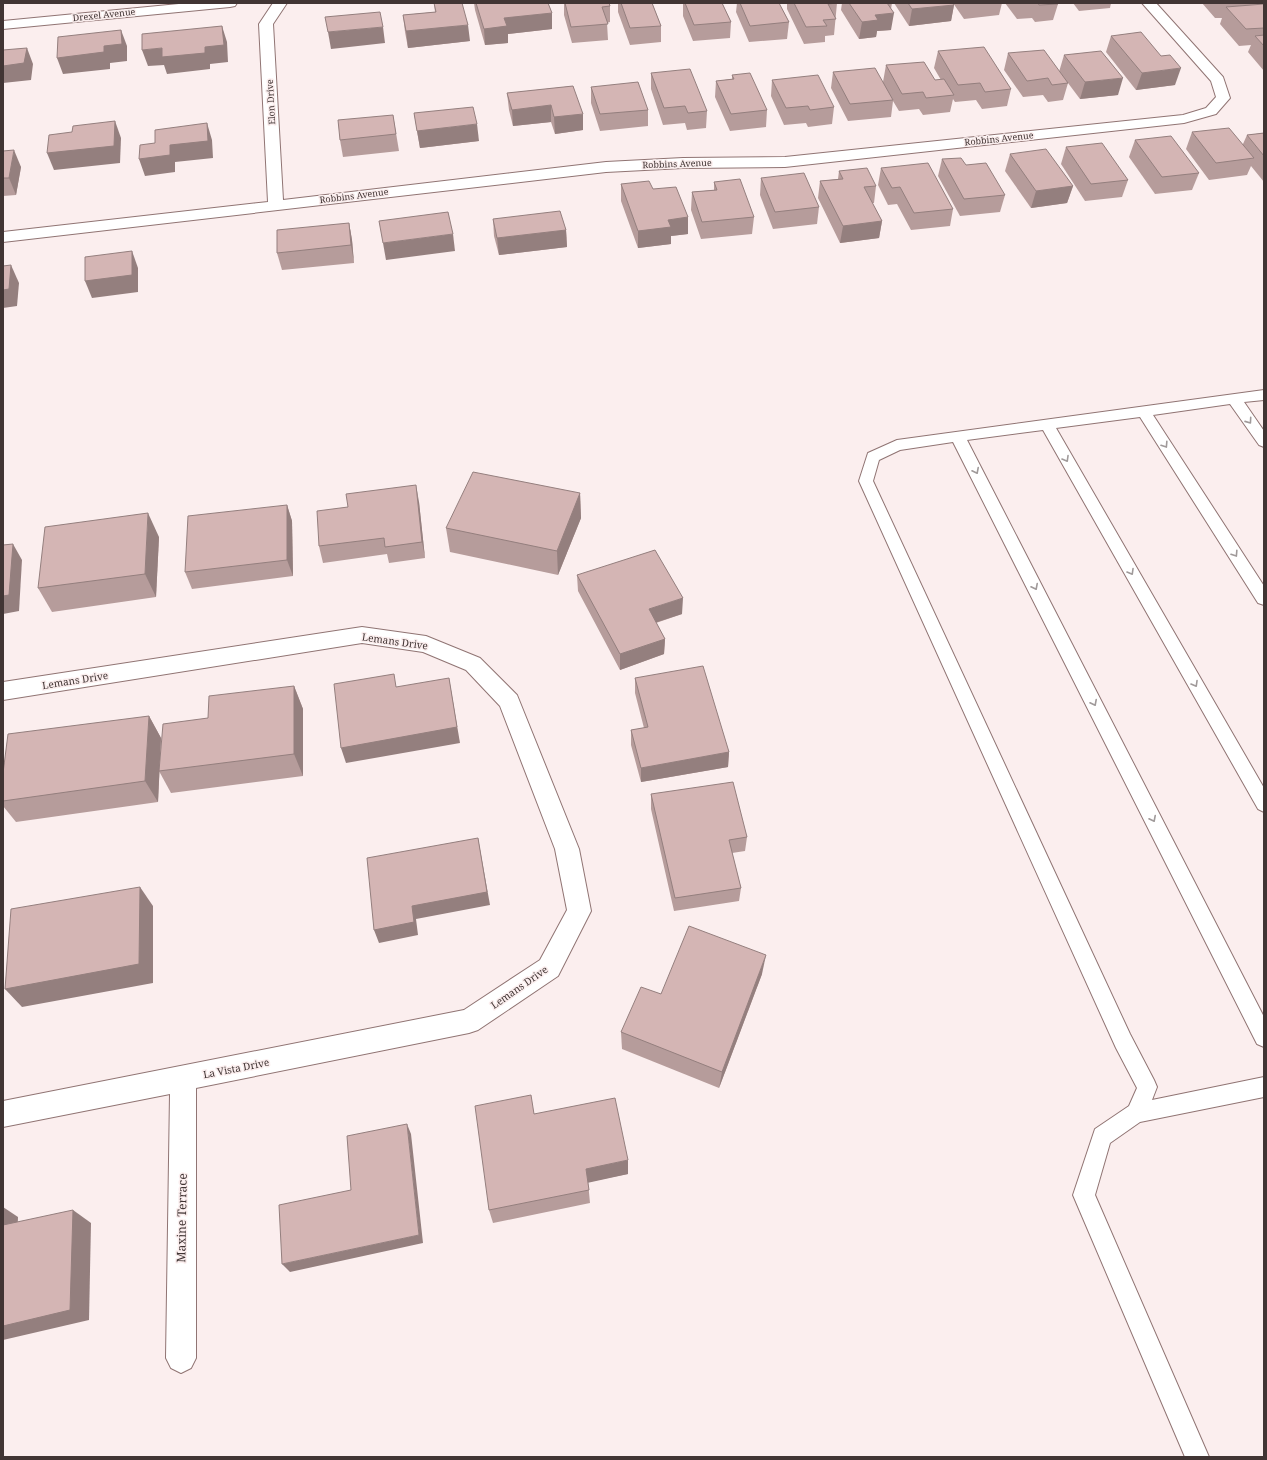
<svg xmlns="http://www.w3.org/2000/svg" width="1267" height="1460" viewBox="0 0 1267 1460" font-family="'Noto Serif',serif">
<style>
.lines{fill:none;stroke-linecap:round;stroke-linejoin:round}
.lane-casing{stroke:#907473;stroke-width:2}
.street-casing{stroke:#907473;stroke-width:2}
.lane{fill:#fff;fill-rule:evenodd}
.street{fill:#fff;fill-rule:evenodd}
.wall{fill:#b69c9b}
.shaded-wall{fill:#947f7e}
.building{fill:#d4b5b4;stroke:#947f7e}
.oneway{stroke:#a09a9a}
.labels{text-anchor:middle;stroke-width:3;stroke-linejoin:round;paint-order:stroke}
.far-street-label{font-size:9px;fill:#413534;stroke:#fbeeee}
.street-label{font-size:10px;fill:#413534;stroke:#fbeeee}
.near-street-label{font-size:12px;fill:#413534;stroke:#fbeeee}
</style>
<rect width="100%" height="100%" fill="#fbeeee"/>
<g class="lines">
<g class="lane-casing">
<path id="lane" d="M1264 390V400L1244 402 1264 431V447L1259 445 1230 404 1153 415 1264 586V605L1258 603 1140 417 1056 428 1264 788V812L1258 809 1043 430 967 440 1264 1017V1047L1257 1044 953 442 900 450 879 460 873 481 1130 1034 1154 1080 1157 1087 1152 1100 1264 1077V1097L1140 1122 1110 1143 1095 1195 1209 1457H1185L1073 1195 1095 1129 1129 1106 1137 1088 1116 1048 859 481 868 453 897 440Z"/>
</g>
<g class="street-casing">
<g id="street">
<path d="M189 3H237L235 6 230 7 3 29V21Z"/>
<path d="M273 3H287L273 24 283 200 606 162 683 158 785 157 1183 115 1206 108 1216 97 1211 81 1142 3H1156L1223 77 1230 98 1216 114 1184 123 785 167 683 168 606 172 3 242V232L268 202 259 24Z"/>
<path d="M362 627 426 636 480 658 517 695 579 849 591 911 558 976 478 1030 469 1033 196 1088V1358L191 1368 181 1373 171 1368 166 1358 170 1094 3 1127V1101L464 1010 540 960 567 910 555 849 500 706 466 670 423 652 362 643 3 700V682Z"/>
</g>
</g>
<use href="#lane" class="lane"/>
<use href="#street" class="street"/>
</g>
<g class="wall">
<path d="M434 3 470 41 408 48 405 32 403 15 435 12Z"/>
<path d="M474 3H548L552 13V29L508 34V43L485 45 475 10Z"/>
<path d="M564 3H609L610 6V22L607 23 608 40 572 43 564 15Z"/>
<path d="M618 3H652L661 26V42L630 45 618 12Z"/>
<path d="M683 3H722L731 22 730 38 693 41 683 16Z"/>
<path d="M737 3H779L789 22 787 39 749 42 736 12Z"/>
<path d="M787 3H837L834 35 825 36V42L804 44 787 9Z"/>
<path d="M842 3H892L891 9V30L877 31 876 37 859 39 841 10Z"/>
<path d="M894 3H953L954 5 951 21 909 26Z"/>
<path d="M953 3H1002L999 15 964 19Z"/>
<path d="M1005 3H1057L1058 4 1053 20 1035 22 1032 18 1017 19Z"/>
<path d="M1073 3H1111L1110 8 1079 11Z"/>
<path d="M1202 3H1264V71L1248 52 1251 45 1239 46 1220 24 1222 18H1215Z"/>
<path d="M1111 36 1175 85 1136 90 1106 52Z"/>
<path d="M938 51 1011 89 1007 106 982 109 976 100 955 102 953 99 950 112 923 115 919 109 899 111 893 101 891 117 848 121 831 88 833 72 883 82 886 65 935 80H941L934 68Z"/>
<path d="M1008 53 1059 72 1064 55 1118 95 1080 99 1068 83 1063 100 1048 102 1043 95 1023 97 1004 70Z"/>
<path d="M651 73 707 111 706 128 687 130 685 123 663 125 651 89Z"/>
<path d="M732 75 767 110 766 127 730 131 715 97 716 81 732 79Z"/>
<path d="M772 80 834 107 832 124 808 127 806 123 784 125 771 96Z"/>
<path d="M573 86 583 130 555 134 551 122 513 126 509 110 507 93Z"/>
<path d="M591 87 648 110V126L600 131 591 103Z"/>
<path d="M414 113 479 141 420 148Z"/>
<path d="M393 115 399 151 343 157 340 140Z"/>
<path d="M1192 132 1243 144 1247 135 1264 133V182L1251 166 1247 175 1209 180 1186 149Z"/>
<path d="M1135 140 1199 173 1192 190 1155 194 1129 157Z"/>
<path d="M1066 147 1128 180 1122 197 1085 201 1061 164Z"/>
<path d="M3 151 21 167 16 195 3 196Z"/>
<path d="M1010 154 1073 186 1067 203 1031 208 1005 171Z"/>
<path d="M942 159 966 165 1005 195 1000 212 960 216 938 176Z"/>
<path d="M881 168 953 209 950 226 911 230 897 204 888 205 878 185Z"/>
<path d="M839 171 876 186 874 203H872L882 221 879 238 840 243 818 198 820 181 838 179Z"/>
<path d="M761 178 819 207 817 224 773 229 760 195Z"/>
<path d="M714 182 754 217 752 234 701 239 691 210 692 192 714 190Z"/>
<path d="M621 184 653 189 688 217V234L671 236V244L638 248 621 201Z"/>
<path d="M493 219 566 230 567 247 499 255 494 236Z"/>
<path d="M349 223 352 240 354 263 282 270 277 253Z"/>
<path d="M580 493 581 518 558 575 450 552 446 528Z"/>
<path d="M419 502 425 558 389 563 387 554 323 563 319 546Z"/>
<path d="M287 505 292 521 293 576 192 589 185 572Z"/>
<path d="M159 537 156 597 52 612 38 588Z"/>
<path d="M577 575 682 614 656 623 665 639 664 654 620 670 578 591Z"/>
<path d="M635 678 729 752 728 767 641 782 631 745V730L644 728 635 693Z"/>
<path d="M294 686 303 709V776L171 793 159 771 208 718Z"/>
<path d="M149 716 161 738 158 802 16 822 3 806V761L4 763Z"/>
<path d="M651 794 747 837 745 851 732 853 741 888 739 901 674 911 651 809Z"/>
<path d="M762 974 719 1088 622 1049 621 1032 661 994Z"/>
<path d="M534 1114 628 1174 588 1182 590 1203 493 1223 489 1210Z"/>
</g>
<g class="shaded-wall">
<path d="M954 5 951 21 909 26 912 9Z"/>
<path d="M552 13V29L508 34V43L485 45 484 29 504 18Z"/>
<path d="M894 13 891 30 877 31 876 37 859 39 862 22 875 15Z"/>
<path d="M468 25 470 41 408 48 406 31Z"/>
<path d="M222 26 227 42 228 62 210 64V69L167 74 164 65 148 66 142 50 162 48 205 47Z"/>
<path d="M383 27 385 43 331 49 328 32Z"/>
<path d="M121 30 127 46V61L110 63V69L63 74 57 58 104 46Z"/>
<path d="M27 48 33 64 31 80 3 83V66Z"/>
<path d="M1181 68 1175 85 1136 90 1142 73Z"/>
<path d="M1123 78 1118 95 1080 99 1085 82Z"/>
<path d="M551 105V122L513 126 512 110Z"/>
<path d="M583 114V130L555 134 554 117Z"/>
<path d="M115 121 121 138 120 163 54 170 47 153Z"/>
<path d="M207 123 212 140 213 158 175 162V172L145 176 139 159 170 145Z"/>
<path d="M477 124 479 141 420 148 417 131Z"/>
<path d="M14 150 21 167 16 195 9 178Z"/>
<path d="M1073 186 1067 203 1031 208 1036 191Z"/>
<path d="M688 217V234L671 236V244L638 248V231L668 220Z"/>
<path d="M882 221 879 238 840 243 843 226Z"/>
<path d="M349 223 352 240 354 263 351 245Z"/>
<path d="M566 230 567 247 499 255 497 238Z"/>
<path d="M453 234 455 251 386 260 383 243Z"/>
<path d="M132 251 138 268V292L92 298 85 281Z"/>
<path d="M11 265 19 283 17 306 3 308V290Z"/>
<path d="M416 485 419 502 425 558 422 542Z"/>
<path d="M580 493 581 518 558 575 557 551Z"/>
<path d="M287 505 292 521 293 576 287 560Z"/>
<path d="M148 513 159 537 156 597 145 574Z"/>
<path d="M13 544 22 560 19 611 3 614V596Z"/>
<path d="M683 598 682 614 648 625 649 609Z"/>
<path d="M665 639 664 654 620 670V654Z"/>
<path d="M449 678 460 743 346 763 341 748Z"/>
<path d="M294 686 303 709V776L294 754Z"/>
<path d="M149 716 161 738 158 802 145 781Z"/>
<path d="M729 752 728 767 641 782V768Z"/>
<path d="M3 761 7 766 3 795Z"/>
<path d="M478 838 490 905 416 919 418 935 379 943 374 930 412 906Z"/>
<path d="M140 887 153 906V983L22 1007 5 989Z"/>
<path d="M766 955 762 974 719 1088 722 1072Z"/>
<path d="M407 1124 411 1134 423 1243 290 1272 282 1264 419 1235Z"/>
<path d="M628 1160V1174L587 1183 586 1169Z"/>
<path d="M3 1207 18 1217 17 1239 3 1230Z"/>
<path d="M73 1210 91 1223 89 1320 3 1340V1326Z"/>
</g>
<g class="building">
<path d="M434 3H462L468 25 406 31 403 15 436 12Z"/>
<path d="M476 3H548L552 13 504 18 507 26 484 29Z"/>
<path d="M565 3H609L610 6 602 7 608 24 571 27Z"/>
<path d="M621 3H652L661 26 630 28Z"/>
<path d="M685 3H722L731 22 694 25Z"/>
<path d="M740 3H779L789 22 750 26Z"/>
<path d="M794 3H837L828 4 836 19 823 20 827 26 806 27Z"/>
<path d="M849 3H887L894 13 875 15 878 20 862 22Z"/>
<path d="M908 3H953L954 5 912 9Z"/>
<path d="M1038 3H1057L1058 4 1039 5Z"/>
<path d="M1264 4V28L1246 29 1226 7Z"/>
<path d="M380 12 383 27 328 32 325 17Z"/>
<path d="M222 26 224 45 205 47V53L162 57V48L142 50V34Z"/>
<path d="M121 30 122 44 104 46V52L57 58 58 37Z"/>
<path d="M1141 32 1161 56 1170 55 1181 68 1142 73 1111 36Z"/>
<path d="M1264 35V46L1255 36Z"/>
<path d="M984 47 1011 89 985 92 980 83 958 85 938 51Z"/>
<path d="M27 48 24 63 3 66V50Z"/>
<path d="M1044 50 1068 83 1052 85 1048 78 1027 81 1008 53Z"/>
<path d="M1101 51 1123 78 1085 82 1064 55Z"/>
<path d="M924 62 935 80 944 79 954 95 926 98 923 92 902 94 886 65Z"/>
<path d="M875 68 893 100 850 104 833 72Z"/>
<path d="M690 69 707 111 688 113 685 106 664 108 651 73Z"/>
<path d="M750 73 767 110 731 114 716 81 734 79 732 75Z"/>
<path d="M818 75 834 107 810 110 808 106 786 108 772 80Z"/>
<path d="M638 82 648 110 600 114 591 87Z"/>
<path d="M573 86 583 114 554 117 551 105 512 110 507 93Z"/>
<path d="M473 107 477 124 417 131 414 113Z"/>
<path d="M393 115 396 134 340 140 338 120Z"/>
<path d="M115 121 114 146 47 153 49 135 72 132 73 126Z"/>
<path d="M207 123 208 141 170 145V155L139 159 140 145 155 143V130Z"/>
<path d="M1229 128 1254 158 1216 163 1192 132Z"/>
<path d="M1264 133V156L1247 135Z"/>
<path d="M1171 136 1199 173 1162 177 1135 140Z"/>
<path d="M1102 143 1128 180 1091 184 1066 147Z"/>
<path d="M1046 149 1073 186 1036 191 1010 154Z"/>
<path d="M14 150 9 178H3V151Z"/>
<path d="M961 158 966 165 986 163 1005 195 964 199 942 159Z"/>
<path d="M928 163 953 209 914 213 900 187 892 188 881 168Z"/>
<path d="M867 168 876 186 864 187 882 221 843 226 820 181 843 179 839 171Z"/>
<path d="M804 173 819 207 775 212 761 178Z"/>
<path d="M740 179 754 217 702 222 692 192 717 190 714 182Z"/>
<path d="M649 181 653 189 676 187 688 217 668 220 671 227 638 231 621 184Z"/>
<path d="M560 211 566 230 497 238 493 219Z"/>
<path d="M448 212 453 234 383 243 379 221Z"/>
<path d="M349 223 351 245 277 253V230Z"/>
<path d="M132 251V275L85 281V257Z"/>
<path d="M11 265 9 289 3 290V266Z"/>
<path d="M473 472 580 493 557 551 446 528Z"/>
<path d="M416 485 422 542 385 547 384 538 319 546 317 511 348 507 346 494Z"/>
<path d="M287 505V560L185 572 188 516Z"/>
<path d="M148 513 145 574 38 588 45 527Z"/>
<path d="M13 544 9 595 3 596V545Z"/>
<path d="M655 550 683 598 649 609 665 639 620 654 577 575Z"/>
<path d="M703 666 729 752 641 768 631 730 648 727 635 678Z"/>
<path d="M394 674 396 687 449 678 457 727 341 748 334 684Z"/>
<path d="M294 686V754L159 771 163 724 208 718 209 696Z"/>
<path d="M149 716 145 781 3 801V773L8 734Z"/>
<path d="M733 782 747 837 729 840 741 888 675 898 651 794Z"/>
<path d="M478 838 487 892 412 906 414 922 374 930 367 858Z"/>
<path d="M140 887 139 964 5 989 11 909Z"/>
<path d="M689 926 766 955 722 1072 621 1032 641 987 661 994Z"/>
<path d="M531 1095 534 1114 615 1098 628 1160 586 1169 589 1190 489 1210 475 1106Z"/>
<path d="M407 1124 419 1235 282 1264 279 1205 351 1190 347 1136Z"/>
<path d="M73 1210 70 1310 3 1326V1225Z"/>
</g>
<defs><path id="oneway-chevron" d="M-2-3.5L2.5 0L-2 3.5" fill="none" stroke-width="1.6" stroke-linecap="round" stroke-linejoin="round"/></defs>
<g class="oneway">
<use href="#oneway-chevron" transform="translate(1249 421) rotate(55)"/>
<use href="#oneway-chevron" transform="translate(1165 445) rotate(57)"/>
<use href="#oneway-chevron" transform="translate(1066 459) rotate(60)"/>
<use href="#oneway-chevron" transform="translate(976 471) rotate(63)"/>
<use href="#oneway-chevron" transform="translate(1235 554) rotate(57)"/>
<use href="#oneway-chevron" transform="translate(1131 572) rotate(60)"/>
<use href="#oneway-chevron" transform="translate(1035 587) rotate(63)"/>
<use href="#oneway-chevron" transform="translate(1195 684) rotate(60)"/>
<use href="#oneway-chevron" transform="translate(1094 703) rotate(63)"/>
<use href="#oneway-chevron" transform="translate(1153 819) rotate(63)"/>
</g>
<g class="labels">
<g class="far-street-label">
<text transform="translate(104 15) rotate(-6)" y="3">Drexel Avenue</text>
<text transform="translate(271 102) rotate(-93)" y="3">Elon Drive</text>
<text transform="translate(999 139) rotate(-6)" y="3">Robbins Avenue</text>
<text transform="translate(677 164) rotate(-2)" y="3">Robbins Avenue</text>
<text transform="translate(354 196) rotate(-7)" y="3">Robbins Avenue</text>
</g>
<g class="street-label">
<text transform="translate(395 641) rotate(8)" y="4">Lemans Drive</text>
<text transform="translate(75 680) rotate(-9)" y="4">Lemans Drive</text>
<text transform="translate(519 987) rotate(-35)" y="4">Lemans Drive</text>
<text transform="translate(236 1068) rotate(-11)" y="4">La Vista Drive</text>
</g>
<g class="near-street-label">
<text transform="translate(182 1218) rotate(-89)" y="4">Maxine Terrace</text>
</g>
</g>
<rect width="1267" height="1460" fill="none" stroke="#413534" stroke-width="8"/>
</svg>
